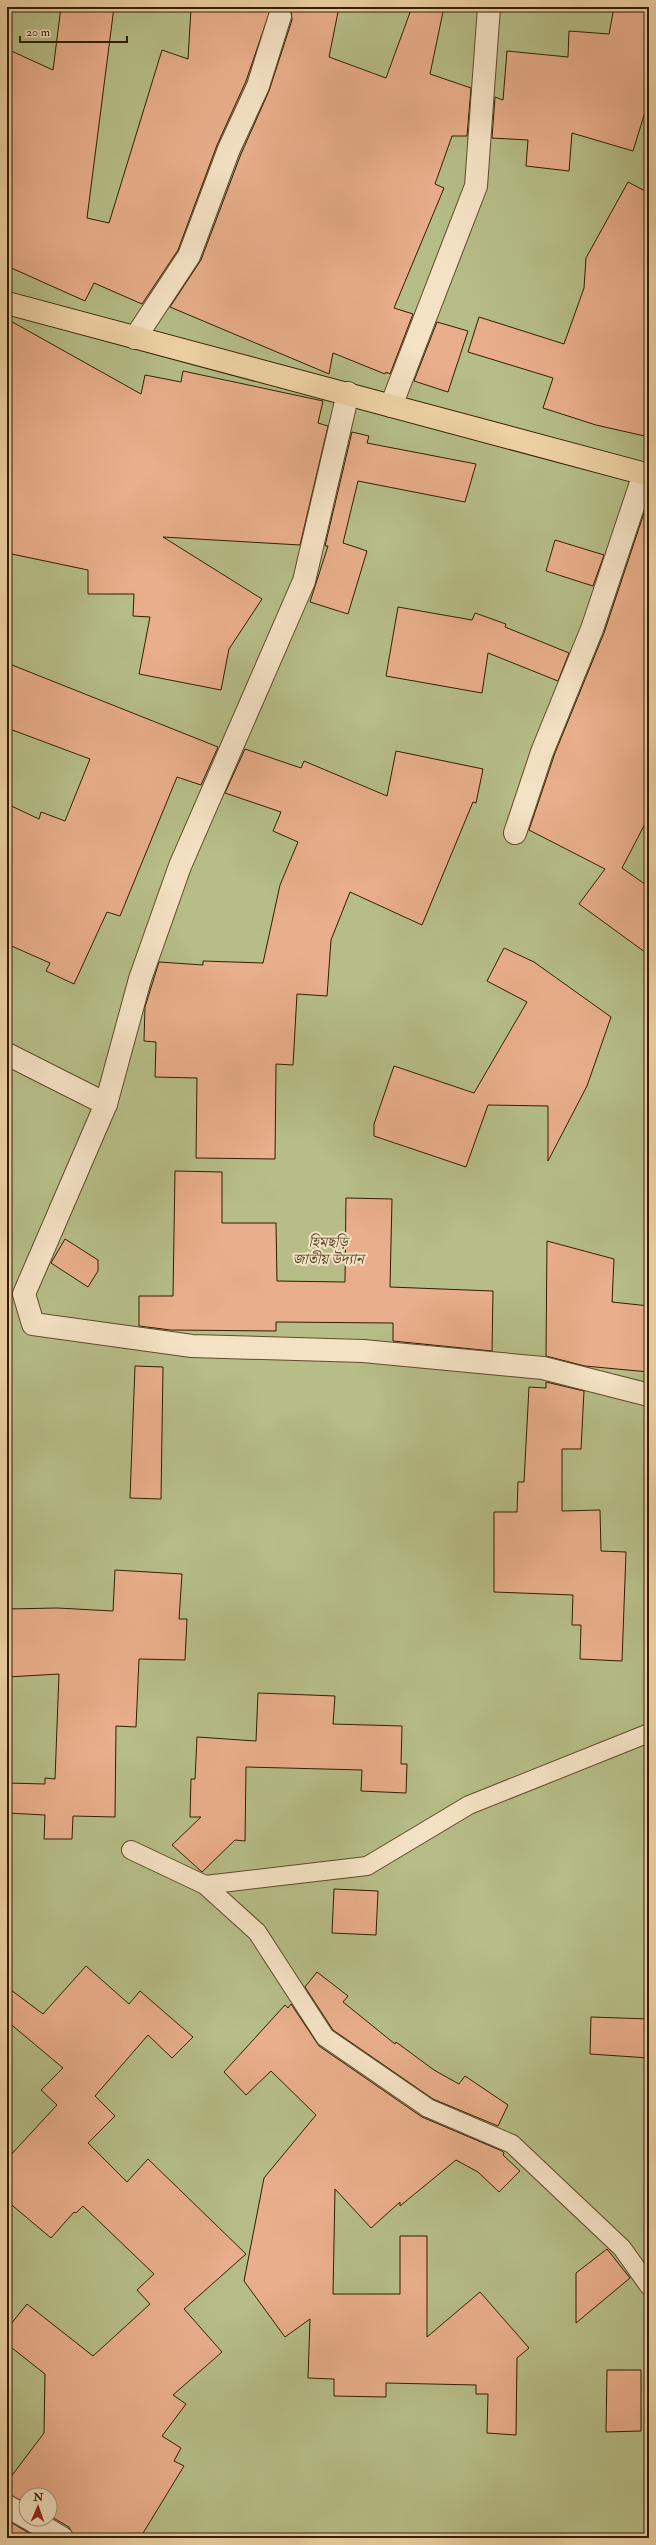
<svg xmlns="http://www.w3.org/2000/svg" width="656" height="2545" viewBox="0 0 656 2545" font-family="'IM FELL Double Pica','Noto Serif Bengali',serif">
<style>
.green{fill:#b6bd87;stroke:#746d44;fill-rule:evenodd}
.building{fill:#e9ae8b;stroke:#321d00}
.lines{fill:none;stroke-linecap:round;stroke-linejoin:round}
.lane-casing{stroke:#614a29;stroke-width:20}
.street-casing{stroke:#614a29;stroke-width:24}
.primary-casing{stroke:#321d00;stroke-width:24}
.lane{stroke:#f4e2c4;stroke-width:18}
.street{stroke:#f4e2c4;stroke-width:22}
.primary{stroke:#eed2a4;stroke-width:22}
.labels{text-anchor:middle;stroke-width:4;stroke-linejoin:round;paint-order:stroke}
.park-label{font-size:15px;font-style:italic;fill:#5a4d28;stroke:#f4e2c4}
</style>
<rect width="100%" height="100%" fill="#eed2a4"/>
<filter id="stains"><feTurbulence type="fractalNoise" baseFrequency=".005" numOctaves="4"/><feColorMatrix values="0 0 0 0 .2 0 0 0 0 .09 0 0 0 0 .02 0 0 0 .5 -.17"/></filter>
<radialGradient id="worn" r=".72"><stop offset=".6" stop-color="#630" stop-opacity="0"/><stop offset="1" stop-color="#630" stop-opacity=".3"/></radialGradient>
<path class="green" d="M7 7H649V2538H7ZM26 2495H50V2519H26Z"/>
<g class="building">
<path d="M61 7H114L87 218 109 223 162 50 188 59 191 9 243 11V7L271 8 246 81 217 145 178 250 142 304 94 283 85 301 7 266V49L53 70Z"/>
<path d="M291 7H339L329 57 386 78 412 7H444L430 74 471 88 467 136H452L435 184 444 188 394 308 413 314 390 374 386 372 385 374 333 353 329 374 170 307 201 260 241 154 269 91 292 20Z"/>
<path d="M614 7H649V99L633 151 572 133 569 171 526 166 528 140 492 138 495 97 503 100 507 51 568 57 569 31 609 34Z"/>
<path d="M628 182 649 193V437L596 425 543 408 553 378 468 352 479 317 564 344 584 288 586 258Z"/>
<path d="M7 319 141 394 145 375 181 382 183 371 323 401 318 423 328 426 300 545 163 537 262 599 229 649 221 690 139 674 150 617 133 616 134 594H88V570L7 553Z"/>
<path d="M437 322 468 331 448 392 414 381Z"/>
<path d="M352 432 369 436 367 443 476 464 465 502 358 481 343 543 367 551 348 614 310 602 328 546H325Z"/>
<path d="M645 510H649V816L622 868 649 887V955L579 904 605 869 529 830 555 753 604 633Z"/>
<path d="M555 540 604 555 593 586 546 571Z"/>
<path d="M398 607 472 620 475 613 506 624 505 627 569 653 558 681 488 653 482 693 386 676Z"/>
<path d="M7 663 218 747 201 785 177 777 120 916 107 912 74 984 46 971 50 963 7 944V804L39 819 41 812 65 821 90 759 7 728Z"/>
<path d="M245 749 301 768 304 761 387 796 396 751 483 769 476 803 473 802 422 925 350 892 331 940 327 996 297 994 293 1065 276 1064 275 1159 196 1158 197 1078 155 1077 156 1042 144 1041 145 1007 159 962 203 965V961L263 963 280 885 298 842 273 831 281 812 225 793Z"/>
<path d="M504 948 534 962 611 1017 587 1086 548 1161V1106L488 1105 466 1167 374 1136V1124L394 1066 474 1093 527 1002 487 981Z"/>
<path d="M175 1171 222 1172V1223H276L277 1281 345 1282 346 1198 392 1199 390 1287 493 1291 492 1351 393 1341V1323L276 1322V1331L171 1330 139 1326V1296H173Z"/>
<path d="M65 1239 98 1260V1271L88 1287 51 1263Z"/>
<path d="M547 1241 614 1259 612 1302 649 1306V1372L585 1366 546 1356Z"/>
<path d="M135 1366 163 1367 161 1499 130 1498Z"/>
<path d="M546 1382 584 1391 581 1449H562V1511L600 1510 601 1551 626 1552 622 1661 580 1659 581 1625H572L573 1595 494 1592V1512H517L518 1482H524L529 1387 546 1388Z"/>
<path d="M115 1570 182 1574 179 1619H187L185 1660 139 1659 136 1727 116 1726 115 1817 73 1816 72 1839H44L45 1815 7 1813V1783L45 1784V1778L55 1779 59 1674 7 1677V1609L57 1608 113 1611Z"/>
<path d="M258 1693 335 1696 333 1724 402 1726 401 1764H407L406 1793 361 1791 362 1770 246 1767 245 1841 235 1840 202 1872 172 1845 201 1817H190L191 1779H195L197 1737 256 1741Z"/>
<path d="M334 1889 378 1891 376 1935 332 1933Z"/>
<path d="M86 1966 129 2004 140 1991 193 2037 172 2058 148 2035 95 2096 115 2116 88 2143 127 2182 148 2159 246 2254 184 2309 222 2352 173 2395 186 2404 162 2436 181 2448 174 2461 184 2466 140 2538H74L69 2527 50 2516V2495H26V2503L7 2494V2482L44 2433 45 2374 7 2344V2329L27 2304 93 2356 150 2304 137 2290 154 2274 83 2206 76 2213 74 2212 51 2238 7 2201V2159L57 2105 41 2090 63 2068 7 2021V1987L43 2014Z"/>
<path d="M317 1972 348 1996 343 2002 395 2044 396 2042 434 2070 459 2084 465 2076 508 2105 498 2126 433 2099 333 2030 305 1987Z"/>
<path d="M291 2004 319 2046 422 2117 502 2151 504 2153 503 2155 520 2171 499 2192 478 2172 456 2160 400 2206V2202L371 2228 335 2189 333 2294H400V2236H427V2337L480 2292 529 2348 517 2358 516 2435 487 2433 488 2394H476V2385L386 2383V2397L334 2396V2379L308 2378 310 2319 285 2337 244 2281 264 2178 316 2115 271 2071 246 2095 224 2072 285 2005 288 2008Z"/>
<path d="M591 2017 649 2019V2058L590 2054Z"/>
<path d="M607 2249 630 2278 576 2323V2273Z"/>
<path d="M607 2370H641V2431L606 2432Z"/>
<path d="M7 2520 22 2529 38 2538H7Z"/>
</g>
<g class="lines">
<g class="lane-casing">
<g id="lane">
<path d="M131 1850 205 1885 257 1932 325 2037 428 2108 512 2144 622 2248 649 2286"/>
<path d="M205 1885 367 1866 469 1805 649 1733"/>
</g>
</g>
<g class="street-casing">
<g id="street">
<path d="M135 338 189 256 229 149 258 86 280 16"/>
<path d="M391 406 476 186 489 7"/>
<path d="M515 833 542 752 592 629 644 474"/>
<path d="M7 1054 106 1104 24 1294 33 1324 192 1346 363 1351 543 1368 649 1395"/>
<path d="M106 1104 140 979 180 866 304 581 348 393"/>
<path d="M7 2506 26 2517"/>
<path d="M30 2519 62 2538"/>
</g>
</g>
<g class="primary-casing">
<path id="primary" d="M7 303 649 475"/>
</g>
<use href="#lane" class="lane"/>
<use href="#street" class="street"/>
<use href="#primary" class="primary"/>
</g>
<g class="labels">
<g class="park-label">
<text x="328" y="1247">হিমছড়ি<tspan x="328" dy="17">জাতীয় উদ্যান</tspan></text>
</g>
</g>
<rect width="656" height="2545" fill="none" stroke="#eed2a4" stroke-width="24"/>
<rect x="8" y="8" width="640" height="2529" fill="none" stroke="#321d00" stroke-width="2"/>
<rect x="12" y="12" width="632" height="2521" fill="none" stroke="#321d00"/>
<g transform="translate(38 2507) rotate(2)"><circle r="19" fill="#f4e2c4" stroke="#a69376"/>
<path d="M0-3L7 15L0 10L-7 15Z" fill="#8f2418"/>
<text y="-6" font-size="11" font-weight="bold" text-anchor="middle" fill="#321d00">N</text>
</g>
<path d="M20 36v6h107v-6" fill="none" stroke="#321d00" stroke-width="2"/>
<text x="26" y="36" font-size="12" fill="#321d00" stroke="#f4e2c4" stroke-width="3" paint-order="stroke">20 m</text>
<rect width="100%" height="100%" filter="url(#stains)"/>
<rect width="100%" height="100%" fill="url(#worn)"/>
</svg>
